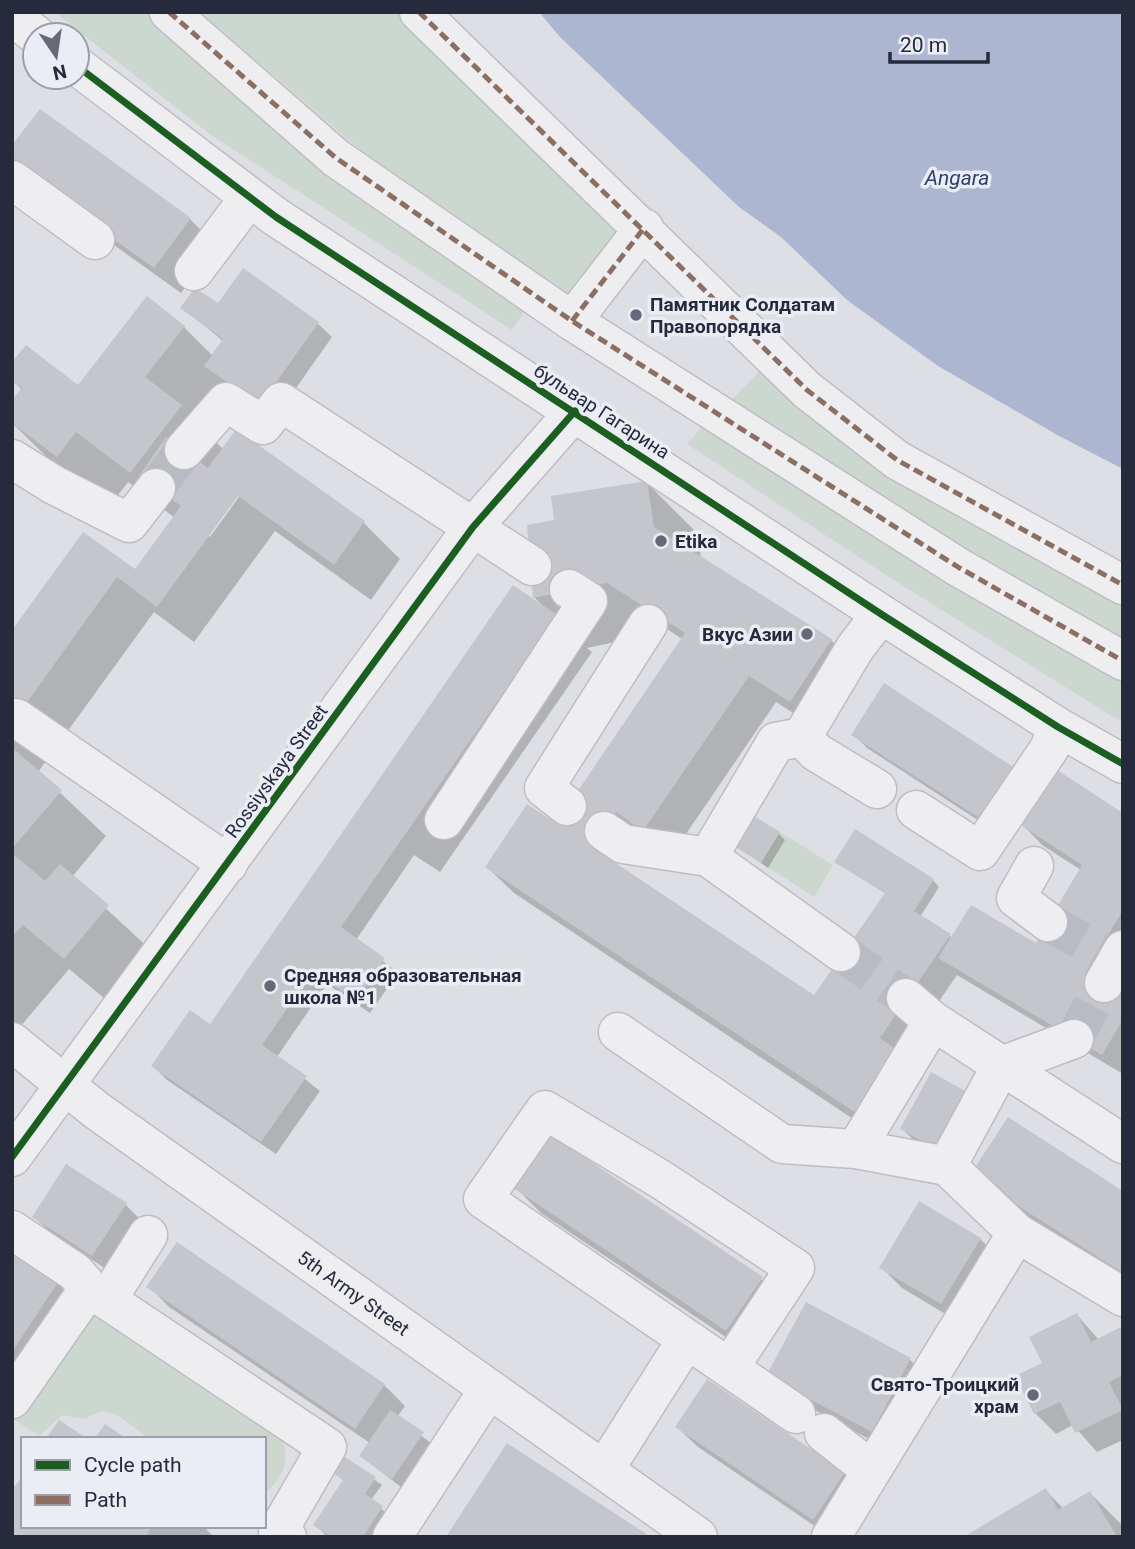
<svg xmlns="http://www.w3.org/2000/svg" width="1135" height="1549" viewBox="0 0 1135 1549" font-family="Roboto,sans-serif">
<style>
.green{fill:#ccd7cf}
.water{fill:#acb6d0}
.shadow{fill:#0003;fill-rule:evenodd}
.building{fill:#c4c6cb}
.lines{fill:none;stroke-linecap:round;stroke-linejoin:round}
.minor-tunnel{stroke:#b9bbc3;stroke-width:38;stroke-dasharray:38 19;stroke-linecap:butt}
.minor-casing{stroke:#bdbdc2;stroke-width:41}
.minor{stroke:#eeeef1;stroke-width:38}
.quiet{stroke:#8d6e63;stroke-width:5;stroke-dasharray:10 5;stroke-linecap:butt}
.cycleway-casing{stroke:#ebedf4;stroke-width:11}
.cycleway{stroke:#1b5e20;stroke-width:7}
.poi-dot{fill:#666977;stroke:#ebedf4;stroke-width:2.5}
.labels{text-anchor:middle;stroke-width:7;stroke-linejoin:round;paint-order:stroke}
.poi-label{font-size:19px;font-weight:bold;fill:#262a3d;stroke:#ebedf4;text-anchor:start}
.street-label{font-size:19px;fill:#262a3d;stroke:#ebedf4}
.water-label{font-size:21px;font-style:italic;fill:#304171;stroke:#ebedf4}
</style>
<rect width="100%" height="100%" fill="#dedfe4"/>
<g class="green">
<path d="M54 12H149L300 146 525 311 512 330 211 135Z"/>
<path d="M200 12H400L629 232 574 303 360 150Z"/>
<path d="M761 370 1123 600V652L725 406Z"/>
<path d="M708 420 814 490 1123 681V723L889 577 687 444Z"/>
<path d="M780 832 833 865 814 897 761 863Z"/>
<path d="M90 1298 277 1429C292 1457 287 1471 266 1493L264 1439H150L117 1415 102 1411 84 1419 62 1415 39 1436 12 1418Z"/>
</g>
<path class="water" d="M539 12H1123V469L1059 436 938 366 847 300 781 237 739 207 560 37Z"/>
<g class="shadow">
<path d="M30 185 190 219 216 246 181 293Z"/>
<path d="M243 270 318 324 332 337 275 418 199 425 223 449 237 431 364 523 400 559 371 600 275 531 194 642 154 612 38 772 106 836 72 877 153 952 110 1003 69 969 20 1027 12 1020V633L83 534 136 572 175 518 128 482 109 507 55 465 12 423 22 390 12 380 78 388 184 327 213 356 223 341 183 308 218 306ZM239 492 241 494 210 537 207 535Z"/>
<path d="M647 483 698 534 701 559 831 640 857 667 817 728 776 702 671 856 628 828 608 860 814 997 886 894 836 861 933 880 939 887 920 917 953 938 1036 945 1081 870 1042 845 1022 824 1123 815V966L1109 988 1123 996V1074L957 975 901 1057 923 1078 883 1139 514 893 487 867 563 830 682 639 664 627 658 633 587 648 592 652 440 872 414 855 356 940 398 973 370 1013 327 984 277 1057 320 1091 276 1154 167 1080 153 1066 211 1027 541 604 534 597 556 521Z"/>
<path d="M885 686 1004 837 867 748 853 734Z"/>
<path d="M779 834 785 840 768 868 736 845Z"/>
<path d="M968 1095 952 1162 916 1142 902 1129Z"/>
<path d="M514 1186 761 1279 788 1305 754 1356 541 1213Z"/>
<path d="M1123 1193V1281L999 1201Z"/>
<path d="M126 1205 139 1218 106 1269 48 1230 34 1217Z"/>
<path d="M980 1239 1000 1259 962 1324 902 1288 882 1268Z"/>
<path d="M177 1245 384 1385 405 1406 397 1417 436 1447 406 1491 361 1456 370 1443 169 1307 149 1286Z"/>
<path d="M15 1248 88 1304 12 1419V1253Z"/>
<path d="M807 1305 910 1360 931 1380 893 1452 789 1396Z"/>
<path d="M1077 1315 1099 1340 1123 1329V1440L1097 1452 1073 1425 1056 1434 1035 1413 1017 1377 1044 1364Z"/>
<path d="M708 1382 844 1473 865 1494 831 1537 698 1447 677 1427Z"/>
<path d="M344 1458 382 1485 371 1500 396 1521 386 1537H327L316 1525 345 1481 335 1473Z"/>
<path d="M12 1484 16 1488 23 1526H203L214 1537H12Z"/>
<path d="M1046 1491 1063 1508 1090 1493 1123 1526V1537H966Z"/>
</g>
<g class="building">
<path d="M40 109 191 218 154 268 12 167V145Z"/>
<path d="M243 268 319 322 260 405 204 366 223 339 180 308 195 288 218 303Z"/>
<path d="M147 296 185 326 145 377 182 405 130 473 76 432 57 457 12 423V400L22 388 12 381V362L26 345 78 385Z"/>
<path d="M236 429 365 521 334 565 238 496 157 607 117 577 12 723V630L83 532 135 569 181 506 139 476 166 437 208 468Z"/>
<path d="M647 481 654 527 832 639 790 702 749 676 643 831 616 812 593 848 814 995 885 893 834 862 855 829 934 879 914 911 951 934 880 1038 898 1051 856 1113 485 867 527 804 556 823 685 633 607 583 533 598 527 525 554 520 551 496Z"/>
<path d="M513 585 557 615 341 927 385 958 356 1001 313 971 262 1045 307 1076 261 1142 151 1066 190 1010 210 1024Z"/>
<path d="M884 683 1024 774 990 825 851 735Z"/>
<path d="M12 748 62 790 12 849Z"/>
<path d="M1054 768 1123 813V910L1086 972 1123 994V1019L1102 1055 938 958 971 905 1036 943 1048 922 1082 865 1019 824Z"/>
<path d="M752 815 780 832 761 863 734 846Z"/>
<path d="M12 853 45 881 60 864 109 905 64 959 23 925 12 937Z"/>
<path d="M931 1072 969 1093 938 1150 900 1129Z"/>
<path d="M1008 1117 1123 1191V1273L970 1175Z"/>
<path d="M548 1133 763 1277 726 1331 512 1187Z"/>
<path d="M66 1164 127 1203 92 1256 32 1217Z"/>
<path d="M919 1201 981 1238 941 1304 879 1268Z"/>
<path d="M177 1242 385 1384 355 1429 146 1287Z"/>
<path d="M12 1249 62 1276 12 1352Z"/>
<path d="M806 1302 911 1358 872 1432 766 1376Z"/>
<path d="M1077 1313 1091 1342 1123 1326V1375L1109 1382 1123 1410 1075 1433 1060 1402 1034 1414 1015 1376 1042 1363 1029 1337Z"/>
<path d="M707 1379 845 1472 813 1520 675 1427Z"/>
<path d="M390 1410 424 1432 392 1479 359 1456Z"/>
<path d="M59 1420 88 1439H46Z"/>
<path d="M105 1424 127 1439H95Z"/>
<path d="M507 1443 651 1537H446Z"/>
<path d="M343 1456 376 1477 365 1494 383 1506 363 1537H331L313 1525 343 1480 333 1473Z"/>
<path d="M23 1475V1526H152L146 1537H12V1491Z"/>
<path d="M1046 1488 1058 1510 1090 1491 1117 1537H963Z"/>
</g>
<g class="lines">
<g class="minor-tunnel">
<path d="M156 488 184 450"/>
<path d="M1048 922 1099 951"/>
<path d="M841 952 906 998"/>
<path d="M1074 1039 1104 983"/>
</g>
<g class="minor-casing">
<g id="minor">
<path d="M169 12 336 158 572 321 958 567 1123 661"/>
<path d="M419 12 807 390 897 460 1123 585"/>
<path d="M12 16 36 35"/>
<path d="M77 66 276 217 881 614 1058 727 1123 764"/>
<path d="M12 180 95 240"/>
<path d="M194 271 249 198"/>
<path d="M572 321 644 228"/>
<path d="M184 450 226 402 263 425 281 402 532 566"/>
<path d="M12 459 54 485 129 523 156 488"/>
<path d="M16 718 228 864"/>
<path d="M802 737 816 752 877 789"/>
<path d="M567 806 544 788 648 624"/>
<path d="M916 810 980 851 1049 749 1058 727"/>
<path d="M444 820 588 601 569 589"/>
<path d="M604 831 623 844 708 857"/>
<path d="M1034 866 1016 898 1048 922"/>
<path d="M841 952 708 857 776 742 802 737 855 648 881 614"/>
<path d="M1104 983 1123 950"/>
<path d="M906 998 933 1021 1123 1144"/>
<path d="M618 1032 782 1144 856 1149 947 1166"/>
<path d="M1074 1039 1001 1066 947 1166 1017 1233 1123 1297"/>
<path id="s1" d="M12 1042 96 1110 698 1537"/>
<path d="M856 1149 933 1021"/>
<path d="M12 1157 473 527 575 411"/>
<path d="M12 1230 75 1272 89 1288 327 1447 278 1531 287 1537"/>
<path d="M107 1300 148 1235"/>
<path d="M729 1368 483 1199 545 1110 660 1179 795 1268 729 1368 796 1414"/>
<path d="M12 1399 89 1288"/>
<path d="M824 1433 870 1469"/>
<path d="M604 1470 687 1339"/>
<path d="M392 1537 489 1389"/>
<path d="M831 1537 1017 1233"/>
</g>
</g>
<use href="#minor" class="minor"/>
<g class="quiet">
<path d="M169 12 336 158 572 321 958 567 1123 661"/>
<path d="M419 12 807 390 897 460 1123 585"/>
<path d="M572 321 644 228"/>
</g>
<g class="cycleway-casing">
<g id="cycleway">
<path d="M77 66 276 217 881 614 1058 727 1123 764"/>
<path d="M12 1157 473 527 575 411"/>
</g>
</g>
<use href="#cycleway" class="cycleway"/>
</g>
<g class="poi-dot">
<circle cx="636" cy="315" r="7"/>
<circle cx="661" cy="541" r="7"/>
<circle cx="807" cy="634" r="7"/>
<circle cx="270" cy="986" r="7"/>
<circle cx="1033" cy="1395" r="7"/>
</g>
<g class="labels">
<g class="poi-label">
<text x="650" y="311">Памятник Солдатам<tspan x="650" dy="22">Правопорядка</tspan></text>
<text x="675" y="548">Etika</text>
<text x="793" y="641" text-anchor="end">Вкус Азии</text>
<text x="284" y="982">Средняя образовательная<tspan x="284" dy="22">школа №1</tspan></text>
<text x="1019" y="1391" text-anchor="end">Свято-Троицкий<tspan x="1019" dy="22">храм</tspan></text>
</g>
<g class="street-label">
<text transform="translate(602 411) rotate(33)" y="7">бульвар Гагарина</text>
<text transform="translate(276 771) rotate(-54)" y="7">Rossiyskaya Street</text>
<text dy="7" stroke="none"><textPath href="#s1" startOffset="424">5th Army Street</textPath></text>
</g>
<g class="water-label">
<text x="957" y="185">Angara</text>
</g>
</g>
<rect width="1135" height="1549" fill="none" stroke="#262a3d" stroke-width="28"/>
<rect x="21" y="1437" width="245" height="91" fill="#ebedf4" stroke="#9c9fab" stroke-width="2"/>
<rect x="35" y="1460" width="35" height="10" fill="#1b5e20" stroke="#9c9fab" stroke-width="2"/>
<text x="84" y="1472" font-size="21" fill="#262a3d">Cycle path</text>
<rect x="35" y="1495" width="35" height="10" fill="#8d6e63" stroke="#9c9fab" stroke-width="2"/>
<text x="84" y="1507" font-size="21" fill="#262a3d">Path</text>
<g transform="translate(56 56) rotate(167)"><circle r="33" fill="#ebedf4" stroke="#9c9fab" stroke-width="2"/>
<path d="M0-5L12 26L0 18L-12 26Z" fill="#666977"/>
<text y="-10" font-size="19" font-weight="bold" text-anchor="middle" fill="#262a3d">N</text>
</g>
<path d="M890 52v10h98v-10" fill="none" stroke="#262a3d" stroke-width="3.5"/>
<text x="900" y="52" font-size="21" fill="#262a3d" stroke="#ebedf4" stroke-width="5" paint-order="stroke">20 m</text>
</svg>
